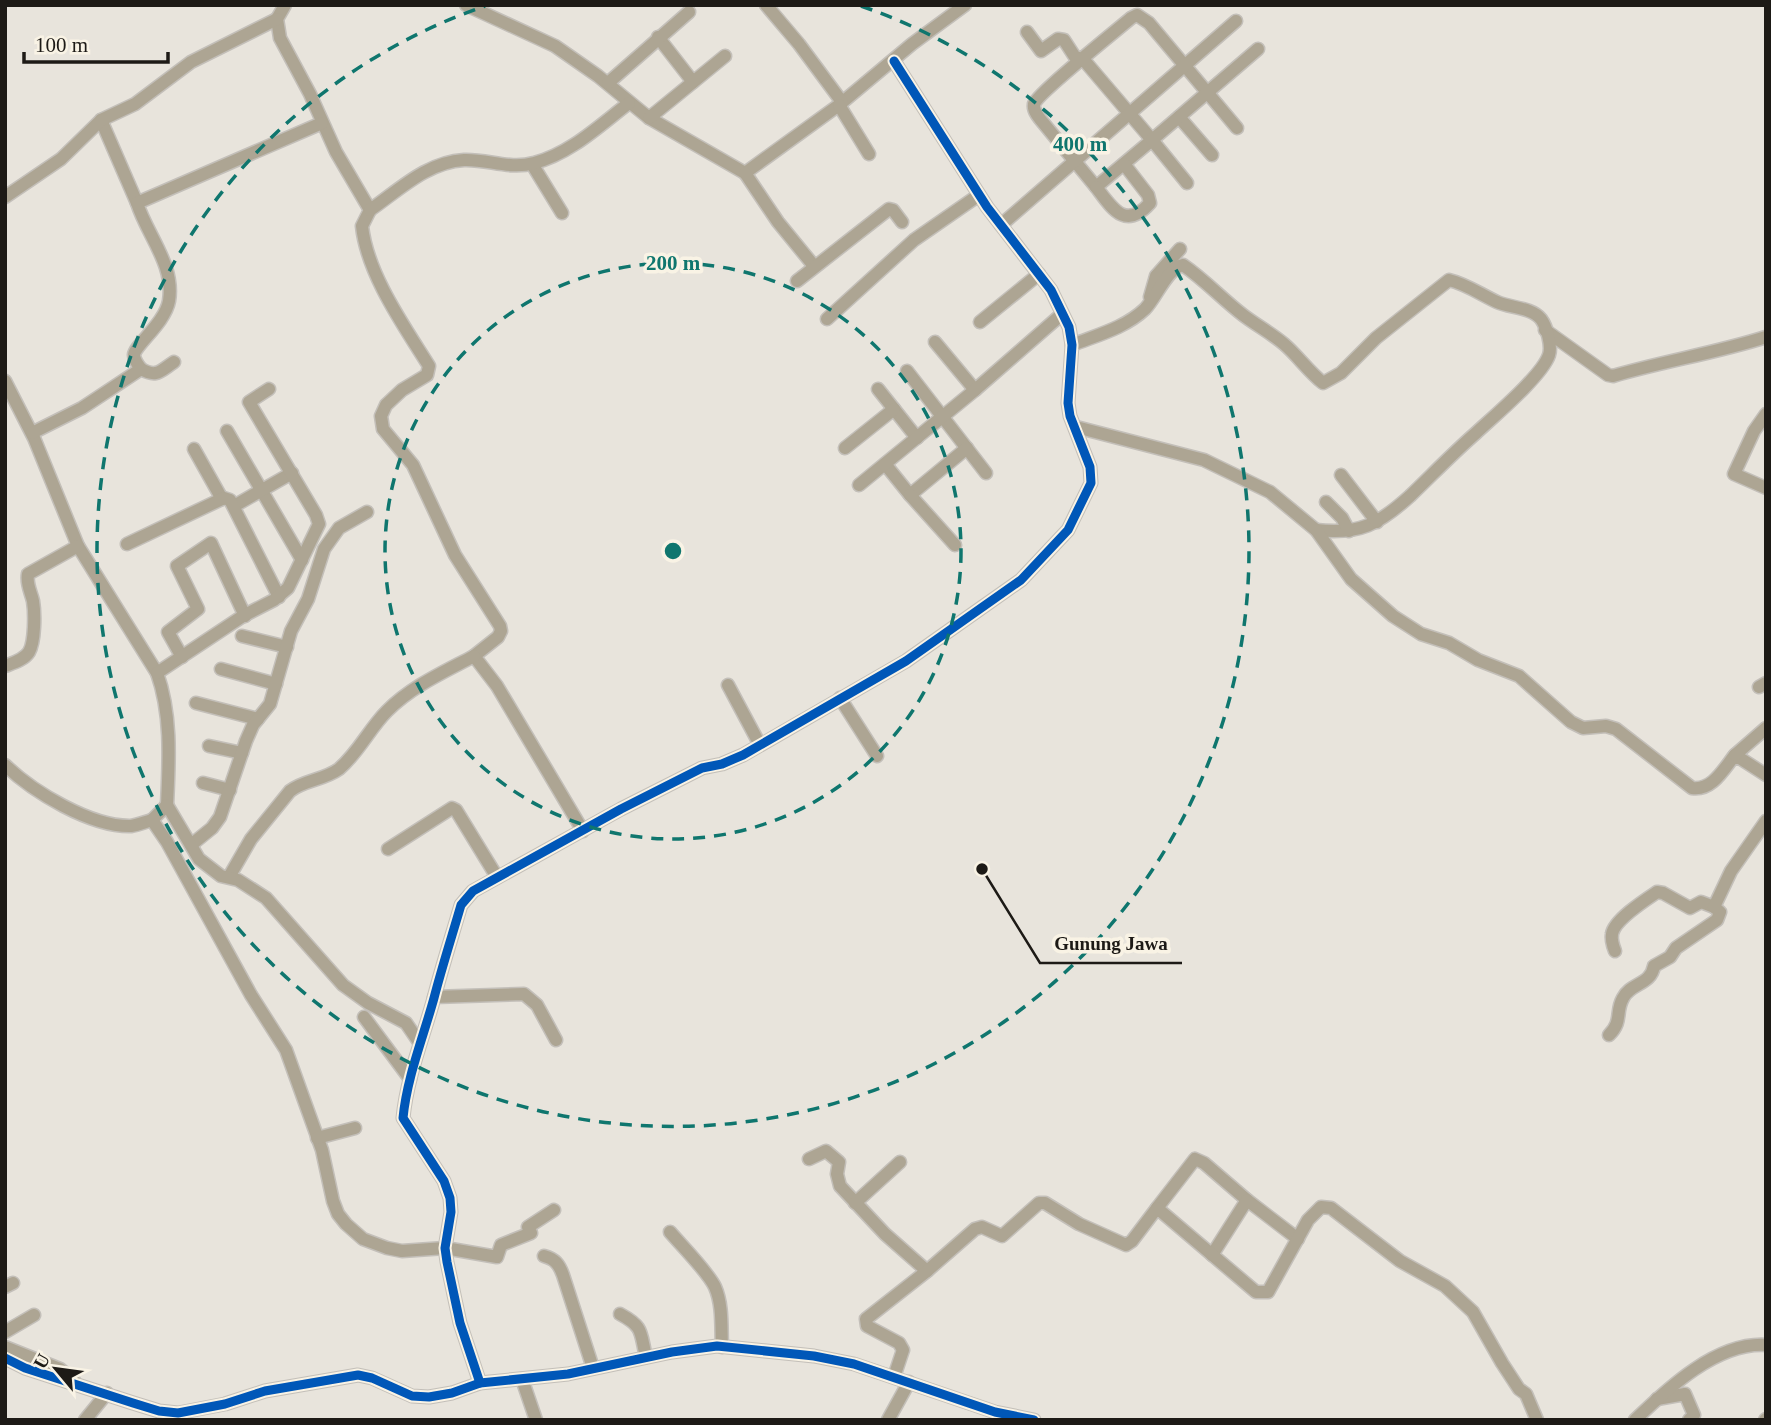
<svg xmlns="http://www.w3.org/2000/svg" width="1771" height="1425" viewBox="0 0 1771 1425" font-family="Georgia,serif">
<style>
.lines{fill:none;stroke-linecap:round;stroke-linejoin:round}
.minor-casing{stroke:#c3bfb9;stroke-width:15}
.minor{stroke:#ada593;stroke-width:12}
.cycleway-casing{stroke:#f9f3e5;stroke-width:13}
.cycleway{stroke:#0057b8;stroke-width:9}
.ring{fill:none;stroke:#0f766e;stroke-width:3.5;stroke-dasharray:12 9}
.centre{fill:#0f766e;stroke:#f9f3e5;stroke-width:3.5}
.ring-label{font-size:21px;text-anchor:middle;font-weight:bold;fill:#0f766e;stroke:#f9f3e5;stroke-width:7;stroke-linejoin:round;paint-order:stroke}
.leader{fill:none;stroke:#1d1a16;stroke-width:2.5}
.callout-dot{fill:#1d1a16;stroke:#f9f3e5;stroke-width:2.5}
.callout-label{font-size:19px;text-anchor:middle;font-weight:bold;fill:#1d1a16;stroke:#f9f3e5;stroke-width:7;stroke-linejoin:round;paint-order:stroke}
</style>
<rect width="100%" height="100%" fill="#e8e4dc"/>
<g class="lines">
<g class="minor-casing">
<g id="minor">
<path d="M285 5 277 19 280 38 310 94 336 152 370 210 362 226C367 274 404 326 429 366L427 375 402 390 386 405 381 416 383 429 413 465 455 555 500 626 501 631 498 637 474 656 497 686 583 831"/>
<path d="M466 5 555 46 598 76 649 118 745 173 839 105 912 44 965 5"/>
<path d="M766 5 799 44 842 102"/>
<path d="M1027 32 1041 51 1058 39 1064 40 1075 57 1083 59 1152 140 1096 187 1040 119C1037 115 1033 110 1034 104 1038 93 1117 30 1131 18L1137 15 1149 23 1237 128"/>
<path d="M658 37 693 82"/>
<path d="M608 83 689 12"/>
<path d="M839 105 869 154"/>
<path d="M1179 117 1212 155"/>
<path d="M649 118 725 56"/>
<path d="M101 120 137 203"/>
<path d="M532 164 562 213"/>
<path d="M745 173 778 222 814 266"/>
<path d="M1187 183 1152 140 1258 49"/>
<path d="M1096 187C1112 208 1125 231 1150 203L1148 195 1124 164"/>
<path d="M5 197 61 159 101 120 135 104 191 62 277 19"/>
<path d="M370 210C399 190 427 162 464 160 488 159 510 170 534 163 570 154 600 125 629 103"/>
<path d="M1001 225 1236 21"/>
<path d="M797 281 889 209 893 210 902 222"/>
<path d="M1150 297 1156 276 1180 249"/>
<path d="M827 319 914 240 979 195"/>
<path d="M980 322 1039 274"/>
<path d="M1545 330 1608 375 1613 376C1664 361 1716 353 1766 337"/>
<path d="M935 342 975 390"/>
<path d="M1072 345C1097 335 1125 328 1145 309 1156 298 1168 267 1183 265 1205 280 1222 299 1243 315 1256 325 1271 333 1284 344 1298 356 1308 371 1323 383L1341 373 1376 338 1449 280C1466 284 1480 294 1497 302 1510 308 1531 307 1541 319 1547 327 1552 346 1549 355 1542 376 1493 417 1476 433 1453 453 1432 475 1410 496 1379 524 1360 535 1316 530"/>
<path d="M141 369C138 365 134 360 134 355 135 345 165 323 169 301 175 265 147 235 137 203L322 123"/>
<path d="M907 371 986 473"/>
<path d="M5 381 34 438 78 546 157 673C172 715 169 761 167 805"/>
<path d="M878 389 917 438"/>
<path d="M1766 414 1754 431 1734 474 1766 488"/>
<path d="M1076 427 1204 460 1270 492 1316 530 1351 579 1393 616 1421 634 1449 643 1478 660 1519 676 1571 722 1583 728 1606 726 1616 729 1692 788C1712 791 1723 770 1735 755L1766 775"/>
<path d="M227 431 302 560"/>
<path d="M32 433 82 408 141 369C157 378 160 371 174 362"/>
<path d="M845 448 894 409"/>
<path d="M194 449 222 499"/>
<path d="M885 464 910 495 967 448"/>
<path d="M1341 475 1377 522"/>
<path d="M859 485 975 390 1062 314"/>
<path d="M910 495 955 545"/>
<path d="M1326 502 1342 518 1349 531"/>
<path d="M234 506 292 473"/>
<path d="M127 544 224 498 230 500 279 597"/>
<path d="M242 636 287 647"/>
<path d="M182 657 168 632 198 609 177 566 211 543 245 616"/>
<path d="M5 666C13 663 24 660 29 652 35 642 35 613 33 601 31 592 26 584 28 574L78 546"/>
<path d="M221 669 276 684"/>
<path d="M157 673 243 616 274 600 288 588 319 524 316 515 249 402 269 389"/>
<path d="M728 685 760 745"/>
<path d="M1759 687 1766 683"/>
<path d="M840 698 877 756"/>
<path d="M196 703 258 719"/>
<path d="M209 746 242 753"/>
<path d="M1735 755 1766 728"/>
<path d="M5 765C33 792 91 827 131 826 138 825 145 822 152 820"/>
<path d="M203 783 230 790"/>
<path d="M191 845 212 828 220 817 246 741 253 725 270 704 291 631 308 599 324 549 339 528 367 512"/>
<path d="M388 849 452 808 456 810 497 877"/>
<path d="M229 877 251 839 290 791C304 780 324 780 339 769 359 752 369 729 387 711 412 686 444 672 474 656"/>
<path d="M1615 951C1613 946 1611 940 1612 934 1614 920 1645 900 1657 892L1663 893 1690 908 1701 902 1714 907"/>
<path d="M434 997 524 994 537 1005 556 1040"/>
<path d="M364 1017 410 1079"/>
<path d="M1609 1035C1623 1021 1615 1012 1623 998 1630 983 1651 985 1654 966L1670 957 1676 948 1717 920 1720 912 1714 907 1731 871 1766 821"/>
<path d="M419 1042 406 1023 368 1003 343 985 266 898 238 880 221 876 199 859 167 805 152 820 167 842 251 995 286 1050 322 1150 333 1201 338 1214 346 1224 363 1239 387 1248 402 1251 445 1248 497 1257 501 1245 531 1233 528 1227 554 1210"/>
<path d="M317 1138 355 1128"/>
<path d="M809 1159 826 1151 839 1162 837 1174 840 1186 885 1234 927 1271"/>
<path d="M855 1203 900 1162"/>
<path d="M1157 1208 1195 1159 1204 1163 1247 1200"/>
<path d="M670 1232C682 1246 708 1272 715 1287 723 1305 721 1328 722 1347"/>
<path d="M1212 1255 1247 1200 1298 1239"/>
<path d="M544 1256C555 1259 559 1264 563 1275L593 1368"/>
<path d="M5 1287 13 1283"/>
<path d="M620 1314C644 1327 640 1332 646 1357"/>
<path d="M5 1332 34 1315"/>
<path d="M5 1347 60 1369 74 1381"/>
<path d="M5 1358 25 1368 133 1403 159 1411 178 1413 225 1404 265 1391 358 1375 372 1378 412 1396 429 1397 452 1393 480 1383 568 1374 672 1352 717 1346 814 1356 854 1364 995 1412 1034 1420"/>
<path d="M894 1377 903 1350 899 1343 867 1326 866 1319 927 1271 975 1229 982 1227 1002 1236 1039 1203H1045L1079 1224 1126 1245 1132 1241 1157 1208 1256 1292H1268L1308 1220 1321 1207 1331 1208 1400 1261 1445 1286 1473 1312 1502 1363 1519 1389 1526 1394 1537 1420"/>
<path d="M522 1379 536 1420"/>
<path d="M480 1383 460 1323 447 1262 445 1248 451 1212 450 1198 444 1181 403 1118C407 1077 423 1038 434 998 442 967 452 936 461 905L473 891 621 809 702 768 722 764 743 755 906 661 1021 580 1068 530 1091 483 1090 467 1070 416 1068 403 1072 345 1069 327 1051 290 987 207 894 61"/>
<path d="M1657 1399 1685 1394 1694 1415 1689 1420"/>
<path d="M85 1420 107 1393"/>
<path d="M888 1420 909 1382"/>
<path d="M1635 1420C1668 1388 1717 1342 1766 1345"/>
<path d="M1765 1420 1766 1419"/>
</g>
</g>
<use href="#minor" class="minor"/>
<g class="cycleway-casing">
<g id="cycleway">
<path d="M5 1358 25 1368 133 1403 159 1411 178 1413 225 1404 265 1391 358 1375 372 1378 412 1396 429 1397 452 1393 480 1383 568 1374 672 1352 717 1346 814 1356 854 1364 995 1412 1034 1420"/>
<path d="M480 1383 460 1323 447 1262 445 1248 451 1212 450 1198 444 1181 403 1118C407 1077 423 1038 434 998 442 967 452 936 461 905L473 891 621 809 702 768 722 764 743 755 906 661 1021 580 1068 530 1091 483 1090 467 1070 416 1068 403 1072 345 1069 327 1051 290 987 207 894 61"/>
</g>
</g>
<use href="#cycleway" class="cycleway"/>
</g>
<g class="ring">
<circle cx="673" cy="551" r="288"/>
<path d="M861 6A576 576 0 1 1 485 6"/>
</g>
<circle cx="673" cy="551" r="10" class="centre"/>
<g class="ring-label">
<text x="1080" y="151">400 m</text>
<text x="673" y="270">200 m</text>
</g>
<path class="leader" d="M982 869L1040 963H1182"/>
<circle class="callout-dot" cx="982" cy="869" r="7"/>
<g class="callout-label">
<text x="1111" y="950">Gunung Jawa</text>
</g>
<rect width="1771" height="1425" fill="none" stroke="#1d1a16" stroke-width="14"/>
<g transform="translate(56 1369) rotate(299)" stroke="#f9f3e5" stroke-width="5" paint-order="stroke">
<path d="M0-5L12 26L0 18L-12 26Z" fill="#1d1a16"/>
<text y="-10" font-size="19" font-weight="bold" text-anchor="middle" fill="#1d1a16">U</text>
</g>
<path d="M24 52v10h144v-10" fill="none" stroke="#1d1a16" stroke-width="3.5"/>
<text x="35" y="52" font-size="21" fill="#1d1a16" stroke="#f9f3e5" stroke-width="5" paint-order="stroke">100 m</text>
</svg>
